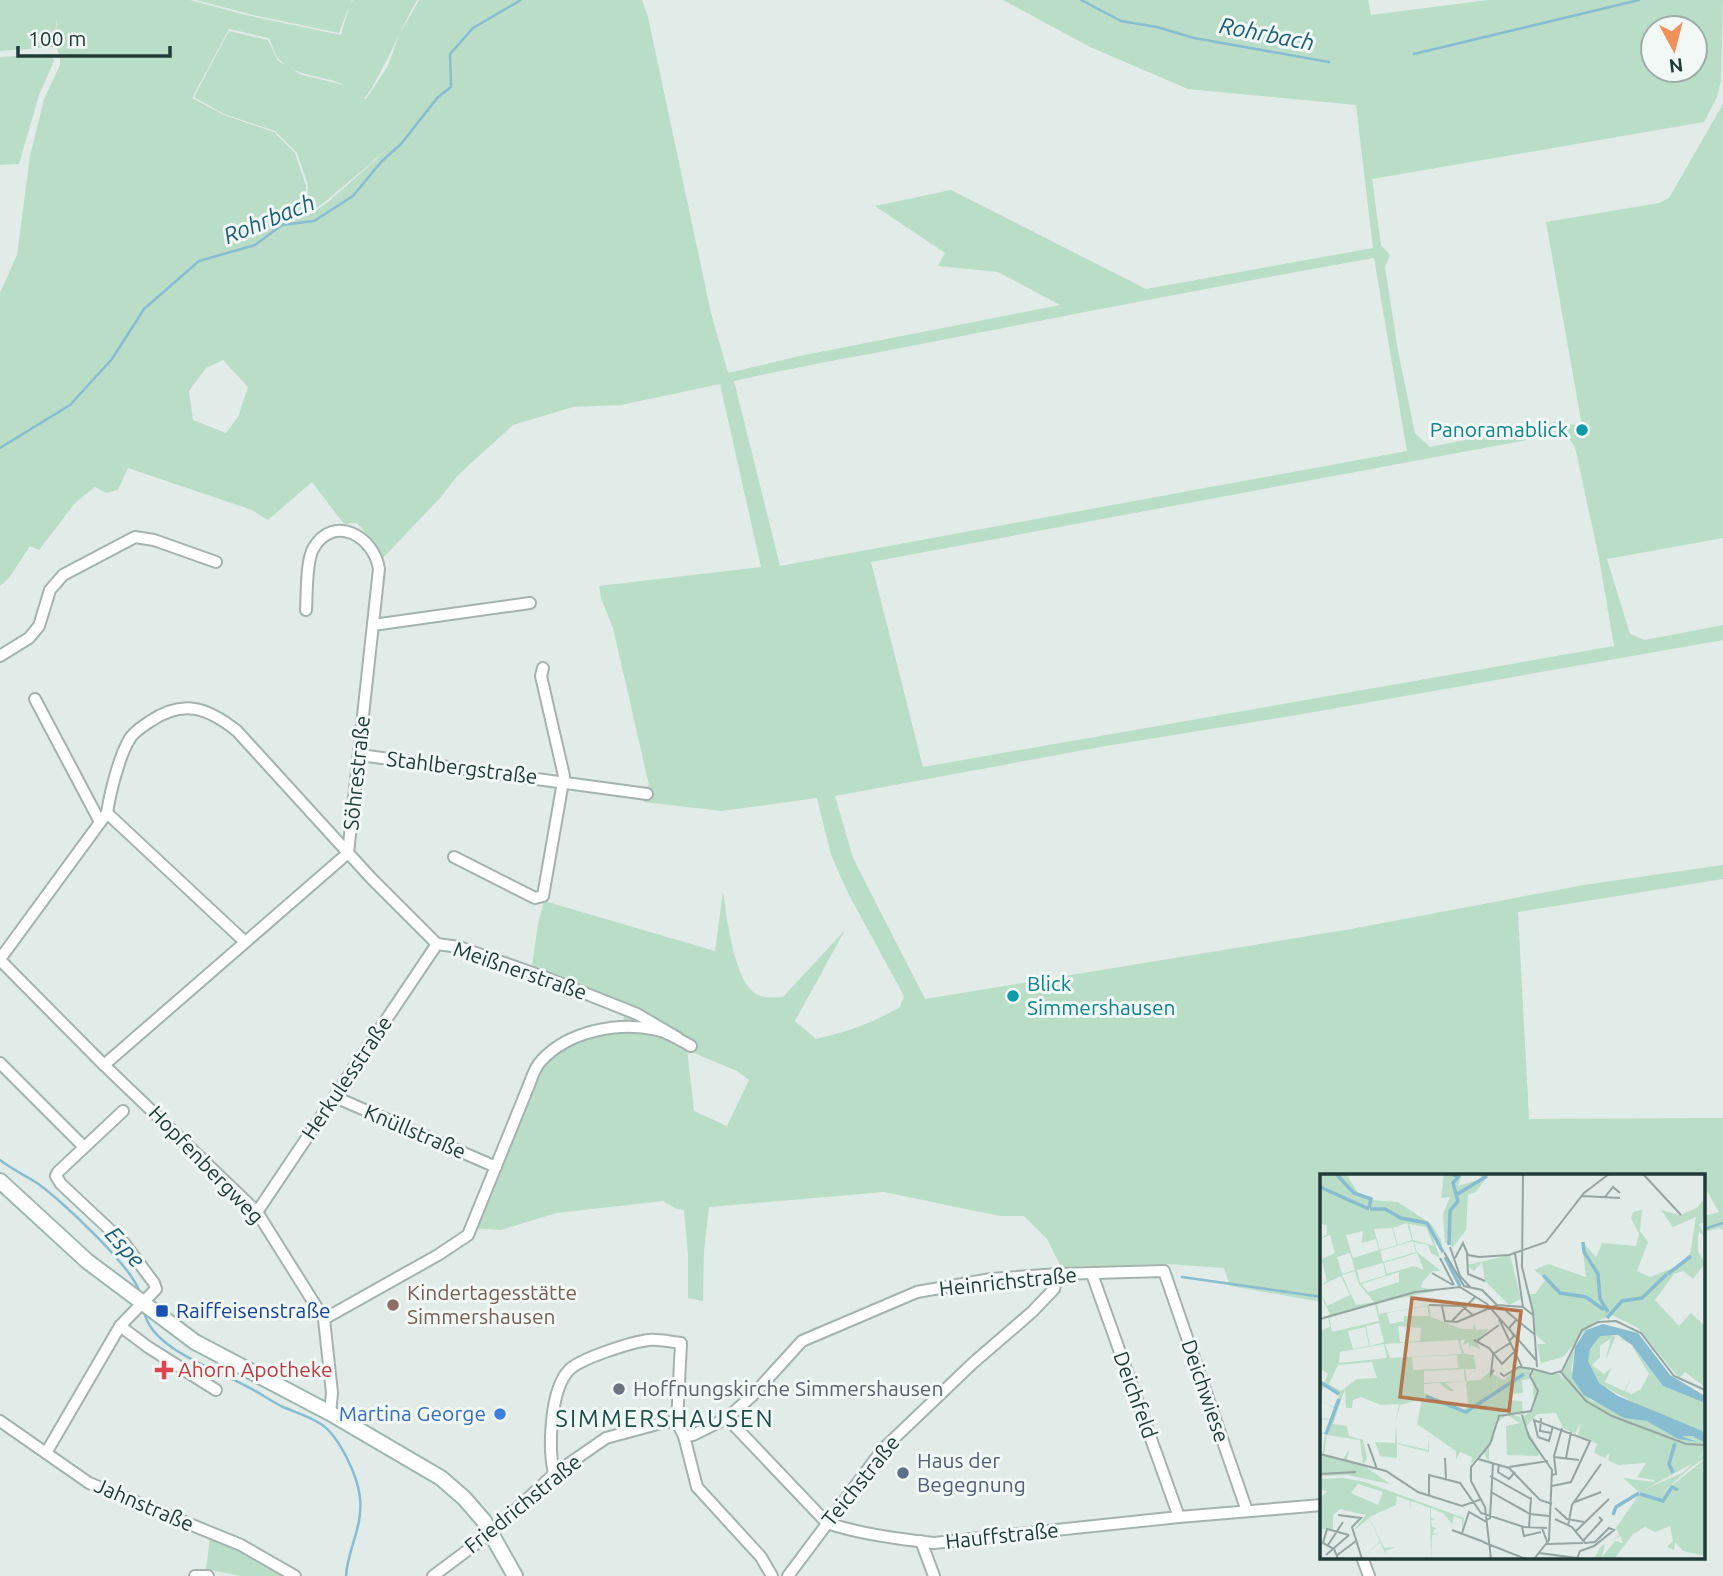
<svg xmlns="http://www.w3.org/2000/svg" width="1723" height="1576" viewBox="0 0 1723 1576" font-family="Ubuntu,sans-serif">
<style>
.green{fill:#b9ddc7;fill-rule:evenodd}
.lines{fill:none;stroke-linecap:round;stroke-linejoin:round}
.stream{stroke:#88bdd1;stroke-width:2.5}
.street-casing{stroke:#a4b3b0;stroke-width:14}
.secondary-casing{stroke:#9fb7b1;stroke-width:18}
.street{stroke:#fff;stroke-width:10}
.secondary{stroke:#fff;stroke-width:14}
.culture-dot{fill:#0f9aa8;stroke:#f1f8f5;stroke-width:2.5}
.education-dot{fill:#8d6e63;stroke:#f1f8f5;stroke-width:2.5}
.transit-dot{fill:#1a4fb4;stroke:#f1f8f5;stroke-width:2.5}
.health-dot{fill:#e0444e;stroke:#f1f8f5;stroke-width:2.5}
.worship-dot{fill:#6b7280;stroke:#f1f8f5;stroke-width:2.5}
.shop-dot{fill:#3f7fe0;stroke:#f1f8f5;stroke-width:2.5}
.service-dot{fill:#5c6f8a;stroke:#f1f8f5;stroke-width:2.5}
.labels{text-anchor:middle;stroke-width:6;stroke-linejoin:round;paint-order:stroke}
.culture-label{font-size:21px;fill:#0d838f;stroke:#f1f8f5;text-anchor:end}
.street-label{font-size:21px;fill:#213c38;stroke:#f1f8f5}
.education-label{font-size:21px;fill:#785e54;stroke:#f1f8f5;text-anchor:start}
.transit-label{font-size:21px;fill:#164399;stroke:#f1f8f5;text-anchor:start}
.health-label{font-size:21px;fill:#be3a42;stroke:#f1f8f5;text-anchor:start}
.worship-label{font-size:21px;fill:#5b616d;stroke:#f1f8f5;text-anchor:start}
.shop-label{font-size:21px;fill:#366cbe;stroke:#f1f8f5;text-anchor:end}
.service-label{font-size:21px;fill:#4e5e75;stroke:#f1f8f5;text-anchor:start}
.water-label{font-size:23px;font-style:italic;fill:#1b5e78;stroke:#f1f8f5}
.quarter-label{font-size:24px;letter-spacing:2px;fill:#1d4e48;stroke:#f1f8f5}
.inset-river{fill:none;stroke:#88bdd1;stroke-width:3.5}
.inset-road{fill:none;stroke:#94a5a2;stroke-width:2}
.view{fill:#b3774f;fill-opacity:0.15;stroke:#b3774f;stroke-width:3.5}
.inset-edge{fill:none;stroke:#213c38;stroke-width:3.5}
</style>
<rect width="100%" height="100%" fill="#e1ebe8"/>
<g class="green">
<path d="M0 0H190L246 15 341 35 349 6 339 33 253 15 196 0H352L350 4 353 0H417C399 32 386 66 366 97H364L366 99 388 66 399 35 419 0H642L648 17 711 313 728 373 800 356 1060 305 998 272 938 266 945 253 875 206 951 190 1146 289 1373 248 1356 105 1188 89 1090 47 1003 0H1368L1371 15 1488 0H1723L1721 81 1717 97 1704 122 1372 179 1381 245 1390 255 1385 267 1398 351 1415 433 1430 447 1556 422 1582 426 1546 222 1659 203 1669 198 1723 104V538L1607 559 1630 634 1645 640 1723 625V640L1291 716 1106 746 835 796 853 858 925 999 1351 929 1584 885 1723 865V879L1518 912 1529 1119 1723 1118V1230L1719 1228 1704 1232V1216L1719 1212 1704 1186V1175H1322V1302L1230 1286 1224 1268 1168 1264 1061 1267 1047 1239 1024 1216H1000L884 1192 709 1207 704 1251 703 1301 688 1298V1255L684 1210 677 1209 663 1201 556 1213 501 1230 471 1228 538 1071C550 1054 576 1038 596 1032 603 1030 612 1031 620 1030L628 1005 532 965 538 924 544 901 715 951 723 892C727 916 734 989 761 996 767 998 776 997 783 997L845 930 795 1021 816 1039C847 1032 873 1023 900 1007L904 996 849 895 831 855 817 798 722 811 644 802 649 785 613 628 601 598 599 586 761 567 720 384 621 405 573 407 513 425 458 475 440 498 381 560 371 539 357 523 344 524 312 482 268 520 252 510 128 468 118 490 106 493 95 487 75 503 39 550 30 546 9 578 0 586V293L17 255 30 156 44 99 60 65V55L56 48 57 15 54 47 0 51ZM1653 28H1695V70H1653ZM229 29 269 38C272 44 274 53 278 58 292 77 325 75 344 85L302 75 278 61 268 40 229 31 194 97 224 114 275 131 297 153 308 185 306 215 326 201 397 141 327 203 305 217 306 186 295 153 274 132 224 115 192 98ZM1374 258 1407 451 780 566 734 381C795 367 855 357 916 345 1069 315 1221 285 1374 258ZM223 360 248 387 238 417 226 433 193 420 189 391 206 368ZM1559 434 1569 438 1575 447 1599 558 1614 646 923 767 871 562ZM687 1050 737 1071 749 1080 727 1126 694 1111Z"/>
<path d="M51 54 54 61 39 95 19 164 0 165V57Z"/>
<path d="M210 1537 239 1549 286 1576H241L206 1569Z"/>
</g>
<g class="lines">
<g class="stream">
<path d="M1081 0 1121 21 1157 27 1194 38 1329 62"/>
<path d="M1414 54 1639 0"/>
<path d="M0 448 70 405 112 359 144 309 199 261 255 245 282 225 314 221 353 196 381 162 401 144 438 97 451 87 450 54 473 28 521 0"/>
<path d="M0 1160C11 1169 25 1175 37 1183 59 1198 136 1270 140 1294"/>
<path d="M1704 1229 1723 1223"/>
<path d="M1182 1277 1322 1297"/>
<path d="M144 1311C151 1349 214 1368 244 1385 257 1391 269 1400 281 1406 294 1412 309 1416 321 1424 339 1436 358 1476 360 1498 363 1528 348 1547 346 1576"/>
</g>
<g class="street-casing">
<g id="street">
<path d="M373 625 530 603"/>
<path d="M0 656 29 638 39 626 50 590 63 575 135 537 154 540 216 562"/>
<path d="M35 699 100 822"/>
<path d="M360 755 647 794"/>
<path d="M107 813 244 941"/>
<path d="M454 857 535 898 543 896 564 776 541 676 543 668"/>
<path d="M0 959 107 813C110 793 119 757 129 740 133 732 142 727 149 722 183 699 207 707 237 731L371 878 437 944 459 947 544 977 637 1014 678 1038"/>
<path d="M0 960 104 1065 257 1212 324 1319 332 1393 330 1413"/>
<path d="M0 1063 84 1147"/>
<path d="M104 1065 348 853 379 569C374 536 333 513 313 549 306 562 307 594 306 610"/>
<path d="M335 1097 496 1167"/>
<path d="M257 1212 437 944"/>
<path d="M1092 1274 1179 1517"/>
<path d="M324 1319 438 1255 468 1235 529 1085C532 1077 535 1067 541 1061 568 1031 619 1021 657 1030 669 1033 680 1040 691 1046"/>
<path d="M120 1326 148 1347 216 1390"/>
<path d="M727 1418 827 1523C860 1534 899 1539 934 1543L1179 1517 1322 1505"/>
<path d="M0 1421 89 1483 241 1545 295 1576"/>
<path d="M684 1436 697 1487 761 1557 772 1576"/>
<path d="M46 1453 120 1326 156 1289 154 1283 124 1243 61 1184 56 1176 58 1172 123 1111"/>
<path d="M554 1474C548 1448 550 1390 569 1370 581 1358 632 1342 649 1340 659 1339 671 1342 681 1343L677 1422"/>
<path d="M921 1541 934 1576"/>
<path d="M1362 1557 1369 1576"/>
<path d="M195 1576H208"/>
<path d="M433 1576 492 1532 554 1474 606 1438 665 1422H677L684 1436 693 1435 727 1418 752 1396 802 1341 917 1292 991 1279 1058 1274 1164 1271 1247 1511"/>
<path d="M788 1576 883 1449 973 1363 1032 1312 1054 1289 1058 1274"/>
</g>
</g>
<g class="secondary-casing">
<path id="secondary" d="M0 1181 87 1261 195 1342 330 1413 441 1478 464 1498 484 1521 515 1576"/>
</g>
<use href="#street" class="street"/>
<use href="#secondary" class="secondary"/>
</g>
<g class="culture-dot">
<circle cx="1582" cy="430" r="7"/>
<circle cx="1013" cy="996" r="7"/>
</g>
<circle class="education-dot" cx="393" cy="1305" r="7"/>
<rect class="transit-dot" x="155" y="1304" width="14" height="14" rx="3.5"/>
<path class="health-dot" d="M160.5 1359.5h7v7h7v7h-7v7h-7v-7h-7v-7h7z"/>
<circle class="worship-dot" cx="619" cy="1389" r="7"/>
<circle class="shop-dot" cx="500" cy="1414" r="7"/>
<circle class="service-dot" cx="903" cy="1473" r="7"/>
<g class="labels">
<g class="culture-label">
<text x="1568" y="437">Panoramablick</text>
<text x="1027" y="991" text-anchor="start">Blick<tspan x="1027" dy="24">Simmershausen</tspan></text>
</g>
<g class="street-label">
<text transform="translate(462 768) rotate(7)" y="7">Stahlbergstraße</text>
<text transform="translate(357 773) rotate(-84)" y="7">Söhrestraße</text>
<text transform="translate(520 971) rotate(19)" y="7">Meißnerstraße</text>
<text transform="translate(347 1078) rotate(-56)" y="7">Herkulesstraße</text>
<text transform="translate(415 1132) rotate(23)" y="7">Knüllstraße</text>
<text transform="translate(206 1165) rotate(46)" y="7">Hopfenbergweg</text>
<text transform="translate(1008 1282) rotate(-6)" y="7">Heinrichstraße</text>
<text transform="translate(1205 1391) rotate(71)" y="7">Deichwiese</text>
<text transform="translate(1135 1395) rotate(70)" y="7">Deichfeld</text>
<text transform="translate(861 1481) rotate(-51)" y="7">Teichstraße</text>
<text transform="translate(523 1504) rotate(-39)" y="7">Friedrichstraße</text>
<text transform="translate(144 1505) rotate(23)" y="7">Jahnstraße</text>
<text transform="translate(1002 1536) rotate(-6)" y="7">Hauffstraße</text>
</g>
<g class="education-label">
<text x="407" y="1300">Kindertagesstätte<tspan x="407" dy="24">Simmershausen</tspan></text>
</g>
<g class="transit-label">
<text x="176" y="1318">Raiffeisenstraße</text>
</g>
<g class="health-label">
<text x="178" y="1377">Ahorn Apotheke</text>
</g>
<g class="worship-label">
<text x="633" y="1396">Hoffnungskirche Simmershausen</text>
</g>
<g class="shop-label">
<text x="486" y="1421">Martina George</text>
</g>
<g class="service-label">
<text x="917" y="1468">Haus der<tspan x="917" dy="24">Begegnung</tspan></text>
</g>
<g class="water-label">
<text transform="translate(1267 34) rotate(11)" y="8">Rohrbach</text>
<text transform="translate(269 219) rotate(-22)" y="8">Rohrbach</text>
<text transform="translate(125 1247) rotate(48)" y="8">Espe</text>
</g>
<g class="quarter-label">
<text x="665" y="1427">SIMMERSHAUSEN</text>
</g>
</g>
<g transform="translate(1320 1174)">
<rect width="385" height="385" fill="#e1ebe8"/>
<path d="M0 0 27 1 38 19 52 26 78 28 111 50 121 66 123 80 109 53 120 84 111 79 108 71 94 68 97 78 121 97H112L102 109 101 113 115 117 57 129 59 140 109 131 111 143 142 155H153L155 149 156 156 169 155 157 168 161 176 151 171 150 175 149 168 143 171 145 165 140 167 144 180 154 181 156 195H145L147 207 160 206 169 198 184 206 198 193H210V205L202 206 203 219 190 220 188 226 202 227 203 238 210 237 202 241 186 238 177 243 169 270 151 290 150 305 160 323V324L154 330 160 323 149 303 152 283 140 278 136 286V277L97 250 102 225 80 231 75 250 79 230 61 231 41 223 33 226 32 234H26L25 215 13 250 27 252 29 262 43 266 47 284 43 291 70 310 27 301 0 302 5 260 0 259 6 258 10 246 2 245 0 252V244L10 245 14 234 0 226 14 233 19 221 4 212 0 222V206L4 209 8 200 0 194V157L10 153 8 143 0 146 10 140 3 126 0 117 7 132 30 121 21 102 0 112 7 107 0 79 2 85 15 79 10 61 0 65 7 60V51L0 50ZM87 49 92 66 78 71 73 54ZM89 50 106 53 114 72 93 66ZM72 54 77 71 60 76 54 55ZM43 57 42 69 56 65 59 76 33 84 26 61ZM93 67 96 78 63 88 60 77ZM30 79 35 96 22 100 17 83ZM97 79 104 96 94 92 67 100 64 89ZM63 89 66 101 40 109 37 96ZM35 97 39 110 54 128 36 131 22 101ZM79 98V108L48 118 41 110ZM55 130 59 147 12 158 9 142ZM107 132 109 142H84V147L70 150 67 139ZM59 149 64 168 50 172 46 152ZM78 152 101 154 100 167 80 168ZM45 153 49 172 33 175 28 157ZM138 166 142 180 70 184 65 170ZM64 170 67 184 19 189 20 178ZM137 181 138 194 93 196 92 183ZM52 188 57 204 37 205 21 217 9 210 18 191ZM144 195 145 207 104 209V197ZM146 207 148 232 142 237 104 219V210L119 209 130 217H135L125 209ZM7 261 40 266 43 290 27 286 29 276 23 285 4 280ZM124 0H142L138 12 158 6 162 3 158 0H169L155 19 148 20 146 56 133 73 125 68 123 40 130 23 121 24ZM385 23V48L379 50 385 62 379 58 378 62V77L385 89 373 105 363 97 354 100 335 126 359 152 371 139 385 152V213L365 198 359 204 318 154 292 141 271 150 243 183 221 189 217 170H226L216 161 209 120H215L226 105 214 96 228 90 266 103 262 68 276 83 282 69 316 72 319 60 311 44 313 38 322 36 320 57 328 68 317 97 330 103 361 91 370 81 376 43 353 53 341 36 360 41 377 34ZM190 81 201 125 189 131 165 107 162 88 154 97 147 91ZM276 158 308 166 343 212 385 229V258L324 234 285 213 266 209 262 197 267 169ZM296 162 311 170 329 200 321 215 312 220 305 217 312 202 304 217 285 208 292 193 284 200 272 191 280 183V172L291 164 285 187ZM255 173 251 197 270 226 332 249 358 265 378 267 362 262H372L385 269 384 278 373 289 326 315 362 299 385 278V284L370 294 340 321 385 285V382L363 377 355 368 354 376 347 373 353 367 350 352 335 358 325 353 313 360 294 385H274L281 372 285 370 282 383 295 367 303 369 300 362 294 365 299 361 296 354 320 319 303 304 334 308V306L317 303 326 289 298 291 288 286 290 278 285 284 274 279 277 270 258 261 261 248 255 260 243 254 236 239 217 240 207 252 203 243 214 234 212 197 239 200 244 206 242 200ZM189 239 200 243 220 277 218 282 187 281 186 252 200 249 187 241 175 250 174 264 169 275V288L164 280 156 284 171 271 174 251 178 245ZM76 251 77 269 108 276 109 261V278L77 270V284L97 295 77 284 60 282 55 268 75 269ZM23 304 45 308 144 344 142 358V345L134 342 132 350 123 339 111 334V344L116 345 111 346 112 353 116 354 112 359 120 360 112 361 111 385 110 334 91 327 90 335V327L77 322 76 331 49 343 64 374 76 373 65 377 67 383 60 368 43 384 60 367 49 344 33 357 46 341 20 335 13 341V355H2L0 362V324L7 317 0 316V305ZM38 310 63 318 58 331 31 319Z" fill="#b9ddc7" fill-rule="evenodd"/>
<path d="M283 150 318 159 350 201 385 222V229L343 212 312 171 298 161 280 162 270 175 268 187 279 209 298 222 385 258V269L372 262H362L378 268 358 265 327 247 304 244 264 221 252 204 255 173 266 156Z" fill="#88bdd1"/>
<path class="inset-river" d="M16 0 34 19 51 25 49 34M0 13 49 35M136 21 167 2M50 35H65L81 44 107 49 123 78M263 68 264 78 278 100 280 125 288 138M129 71 130 37 138 27 133 9 138 3 132 0M125 83 140 112M348 100 371 82M223 101 240 119 266 123 284 136M287 144 302 127 322 124 347 100M0 208 19 220M106 222 146 238 204 200M6 260 19 225M353 299 349 290 355 269M320 320 343 327 352 313 358 316M293 341 296 333 319 319"/>
<path class="inset-road" d="M203 0 202 93 213 138 217 193M323 0 361 41M262 22 300 24M285 23 293 13 300 19M130 73 140 102 151 114M124 78 144 112 162 116 177 131 203 133 213 141M147 79 148 100 165 107M195 79 203 133M120 84 134 111M135 84 143 69 148 81 159 83 189 81 226 68 264 19 289 0M112 99 133 111M109 131 142 132 154 142M122 132 125 147 137 148 177 131M186 137 214 160M0 145 95 118 140 113 167 130 216 186M179 145 202 193M132 147 156 122M154 166 169 174 182 190 196 176M190 166 194 162 189 154 197 145M157 167 179 151M174 196 171 200 173 180 190 169M240 197 266 227 292 242 366 270 385 271M180 199 184 202 199 193 213 195M202 241 209 263 232 296 229 366 214 385M221 244 220 257 231 259M218 263 214 246 270 267 251 308 232 312M218 263 229 267 233 252M48 270 57 295M0 280 66 297 98 318 142 332 162 325M234 283 259 286M125 284 126 305M246 284 251 258M158 285 189 294 220 326 232 330M179 290 178 298 189 305 195 298M189 293 228 287M0 300 36 298M232 301 236 300 234 282 242 254M170 302 211 325M171 318 210 340 229 342M109 322V301L140 309 161 339 204 353 227 354M255 328 281 318M235 334 247 345 264 348M18 341 41 344 32 353 42 385M235 345 252 353 265 369 275 368 289 354 294 356 274 372 260 377 257 385M248 352 252 331 281 290M202 353 204 362 221 358M209 354 211 323M222 354 228 370 263 369M132 356 164 368M255 358 289 325M142 359 149 338 165 347 170 344 173 289M263 367 282 346 279 343M163 368 206 385M8 371 23 348M219 379 257 384M6 381 29 361M16 382 36 367M18 385 14 375 3 369 7 355 29 361M171 385 165 333 151 307V293L170 270 179 242 211 237 218 217 210 202 213 195 231 200 242 197 262 156 278 148 296 147 321 159 354 202 385 216"/>
<path class="view" d="M92 124 201 137 189 237 80 223Z"/>
<rect width="385" height="385" class="inset-edge"/>
</g>
<g transform="translate(1674 49) rotate(173)"><circle r="33" fill="#f1f8f5" stroke="#9eada9" stroke-width="2"/>
<path d="M0-5L12 26L0 18L-12 26Z" fill="#f29059"/>
<text y="-10" font-size="19" font-weight="bold" text-anchor="middle" fill="#213c38">N</text>
</g>
<path d="M18 46v10h152v-10" fill="none" stroke="#213c38" stroke-width="3.5"/>
<text x="28" y="46" font-size="21" fill="#213c38" stroke="#f1f8f5" stroke-width="5" paint-order="stroke">100 m</text>
</svg>
